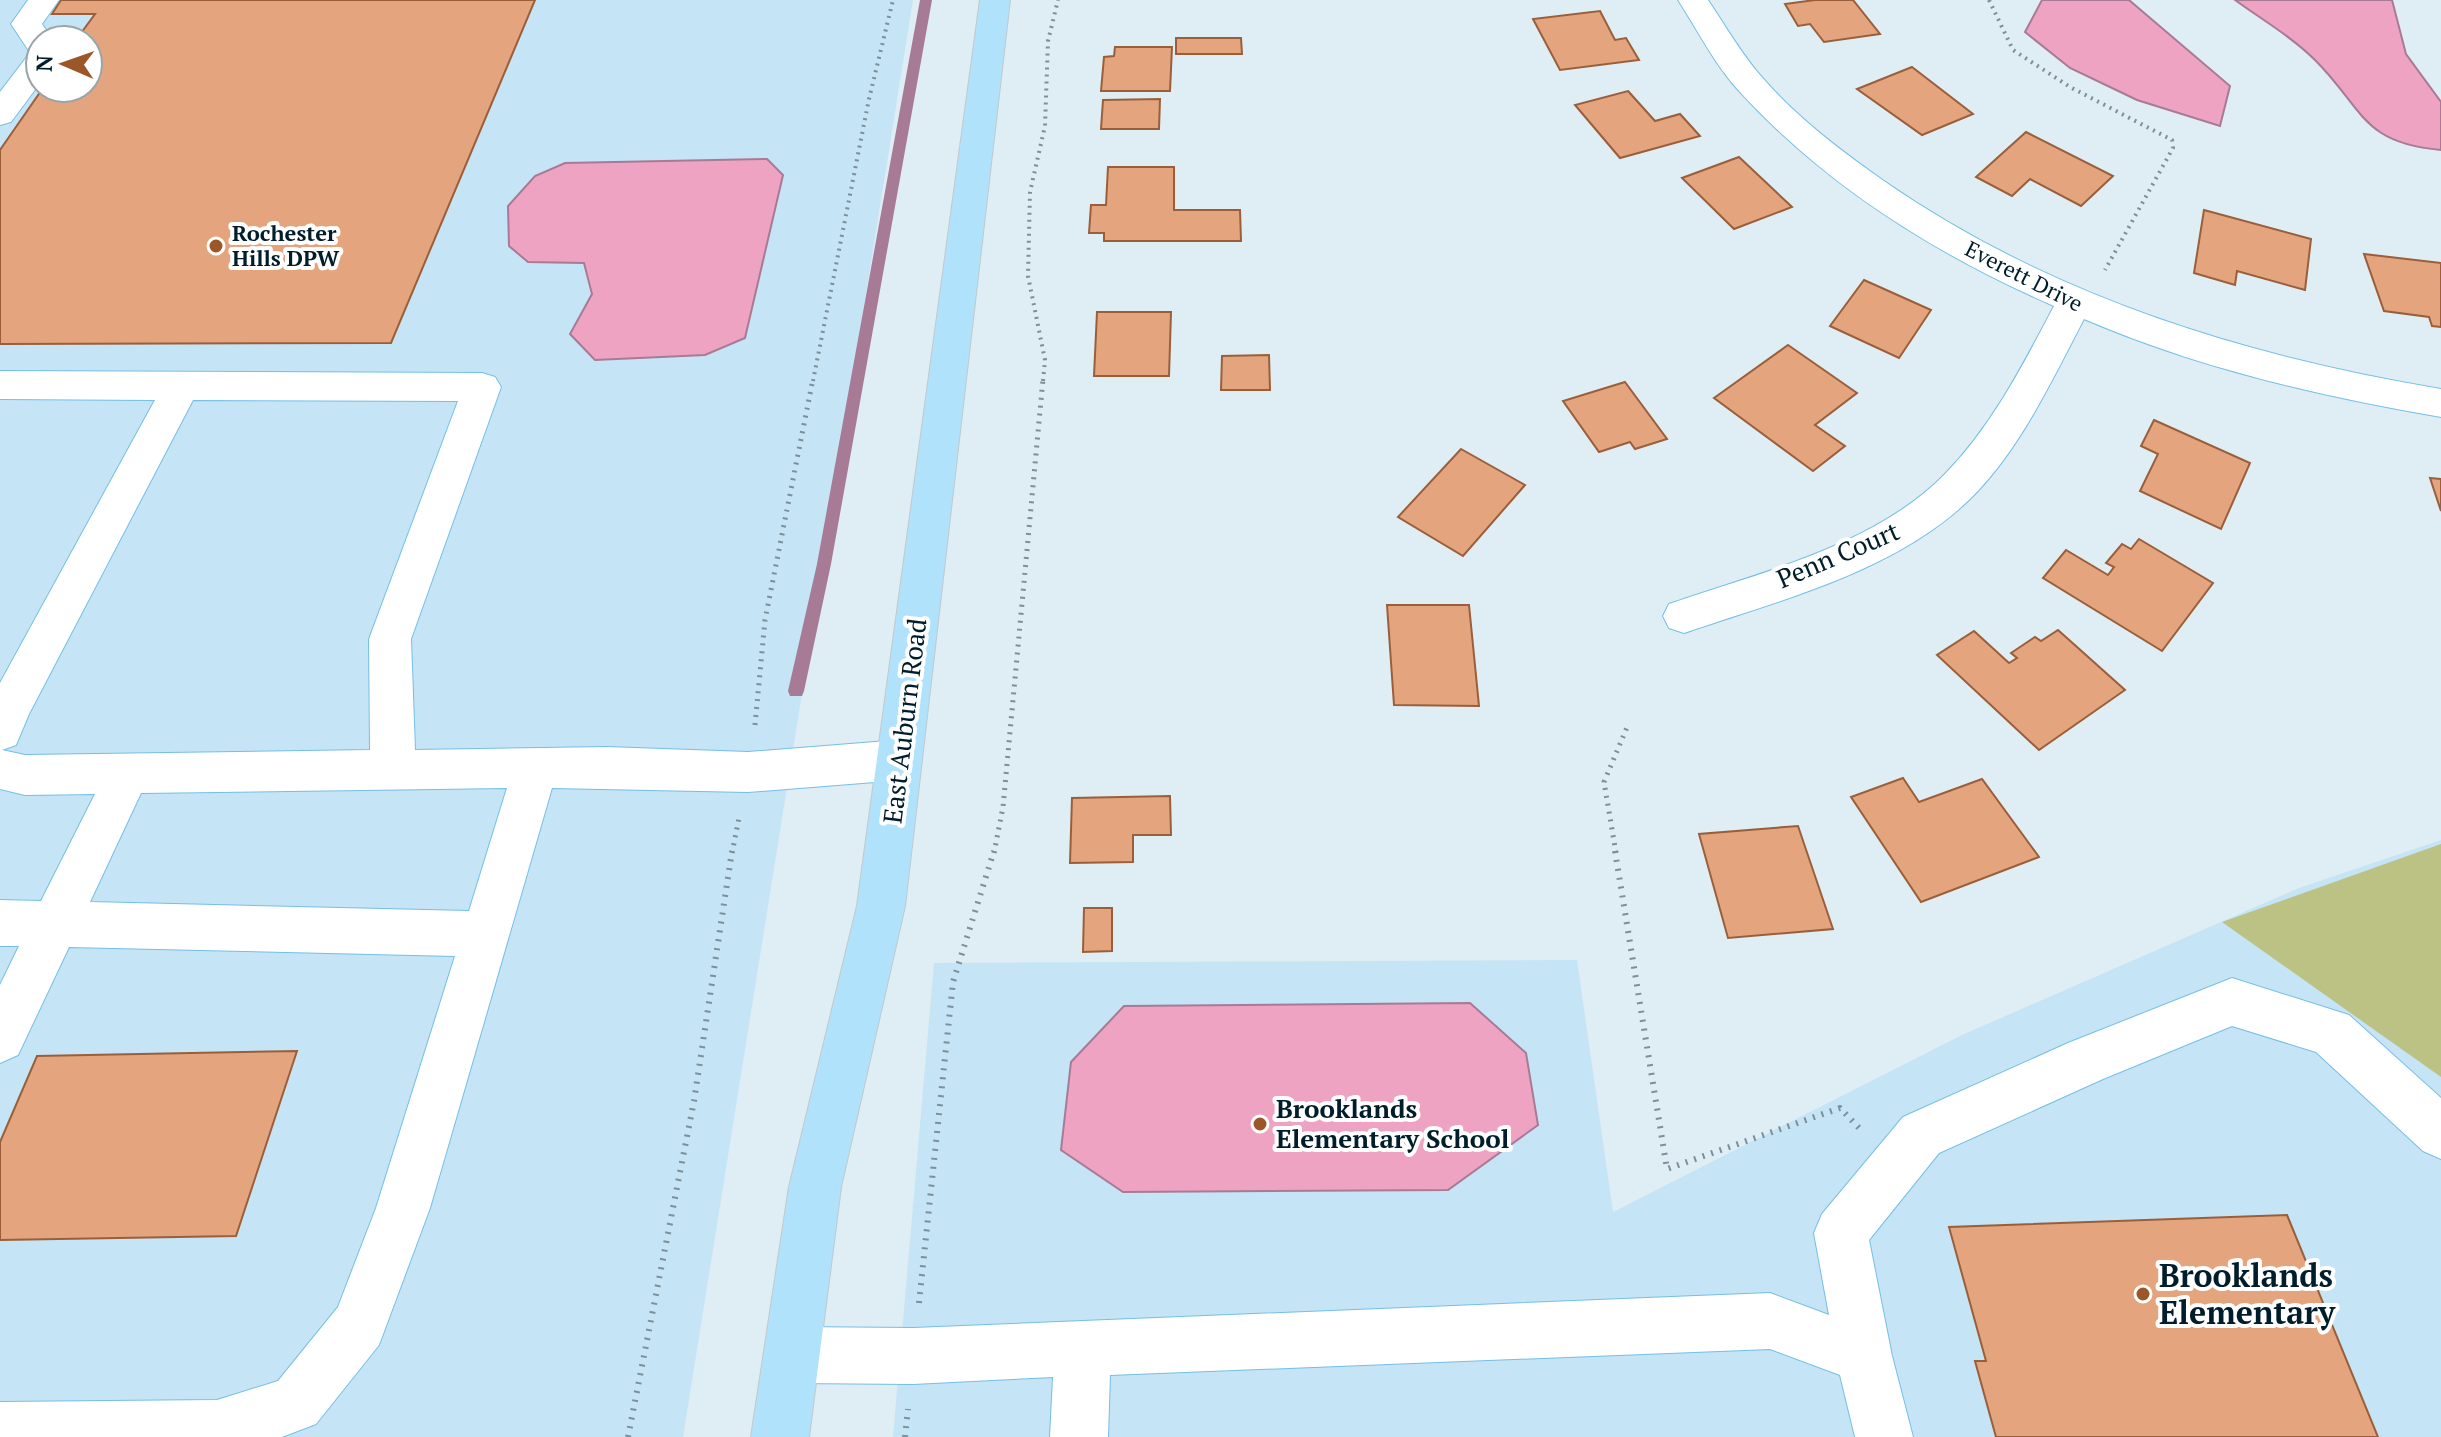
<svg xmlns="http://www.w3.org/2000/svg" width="2441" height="1437" viewBox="0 0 2441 1437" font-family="'PT Serif',serif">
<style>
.built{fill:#c5e4f6;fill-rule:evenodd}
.green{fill:#bcc284}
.water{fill:#efa3c3;stroke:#a77b95;stroke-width:2}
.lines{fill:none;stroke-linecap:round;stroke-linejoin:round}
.stream{fill:#a77b95;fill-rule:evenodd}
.building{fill:#e4a57e;stroke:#9a5f3a;stroke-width:2}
.minor-casing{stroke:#75bfe5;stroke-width:2}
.major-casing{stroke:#c2c9cc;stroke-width:2}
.path-far2{stroke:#7b909a;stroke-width:4;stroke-dasharray:2 5;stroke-linecap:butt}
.path-far1{stroke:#7b909a;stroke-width:5;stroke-dasharray:2 6;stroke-linecap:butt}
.path{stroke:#7b909a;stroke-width:6;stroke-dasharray:2 7;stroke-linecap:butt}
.minor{fill:#fff;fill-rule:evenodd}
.major{fill:#b0e2fb;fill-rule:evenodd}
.poi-dot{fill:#9b5728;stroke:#fff;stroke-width:3}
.labels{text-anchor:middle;stroke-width:8;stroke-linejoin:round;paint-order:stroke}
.far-poi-label{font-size:22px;font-weight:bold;fill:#001d2b;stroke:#fff;text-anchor:start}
.far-street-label{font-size:22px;fill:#001d2b;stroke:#fff}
.street-label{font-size:26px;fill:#001d2b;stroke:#fff}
.poi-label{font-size:26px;font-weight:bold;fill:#001d2b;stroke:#fff;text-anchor:start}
.near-poi-label{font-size:32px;font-weight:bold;fill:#001d2b;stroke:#fff;text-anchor:start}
</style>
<rect width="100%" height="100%" fill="#dfedf5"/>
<g class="built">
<path d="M0 0H913L683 1437H0ZM40 40H88V88H40Z"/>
<path d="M2441 840V1437H893L934 963 1577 960 1613 1212 1962 1035 2299 888Z"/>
</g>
<path class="green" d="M2441 844V1077L2222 922Z"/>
<g class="water">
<path d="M2042 0H2129L2230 86 2220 126 2137 100 2070 68 2025 32Z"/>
<path d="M2235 0H2392L2406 54 2441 102V150C2361 143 2364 109 2315 60 2292 37 2261 19 2235 0Z"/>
<path d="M767 159 783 175 745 338 705 355 595 360 570 334 592 294 584 263 528 262 509 246 508 206 535 176 565 163Z"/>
<path d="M1470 1003 1526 1053 1538 1125 1448 1190 1123 1192 1061 1150 1071 1062 1124 1006Z"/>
</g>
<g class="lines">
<path class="stream" d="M920 0H932L831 564 804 691 802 696H790L788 691 817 564Z"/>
</g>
<g class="building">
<path d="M61 0H535L391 343 0 344V150L43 88H88V40H76L95 14H52Z"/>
<path d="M1815 0H1853L1880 34 1824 42 1810 24 1798 26 1785 4Z"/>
<path d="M1600 11 1615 40 1626 38 1639 60 1560 70 1533 19Z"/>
<path d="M1176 38H1241L1242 54H1176Z"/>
<path d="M1115 47H1172L1170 91H1101L1104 57 1114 56Z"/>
<path d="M1912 67 1973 114 1922 135 1857 89Z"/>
<path d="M1628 91 1655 121 1680 114 1700 136 1620 158 1575 105Z"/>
<path d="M1160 99 1159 129H1101L1103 100Z"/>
<path d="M2026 132 2113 176 2081 206 2030 179 2012 196 1976 177Z"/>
<path d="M1739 157 1792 207 1734 229 1682 178Z"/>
<path d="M1108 167H1174V210H1240L1241 241H1104V233H1089L1091 205H1106Z"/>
<path d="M2204 210 2311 239 2305 290 2237 271 2235 285 2194 273Z"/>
<path d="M2364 254 2441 263V327L2432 326 2429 317 2384 311Z"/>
<path d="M1864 280 1931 310 1899 358 1830 326Z"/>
<path d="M1097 312H1171L1169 376H1094Z"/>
<path d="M1788 345 1857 393 1815 425 1845 446 1813 471 1714 398Z"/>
<path d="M1269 355 1270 390H1221L1222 356Z"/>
<path d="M1625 382 1667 439 1635 449 1630 442 1599 452 1563 401Z"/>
<path d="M2154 420 2250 463 2221 529 2140 491 2158 454 2141 446Z"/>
<path d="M1461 449 1525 485 1463 556 1398 517Z"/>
<path d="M2430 478 2441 479V511Z"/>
<path d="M2139 539 2213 583 2162 651 2043 578 2066 550 2108 575 2114 567 2106 563 2122 544 2131 549Z"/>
<path d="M1387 605H1469L1479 706 1394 705Z"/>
<path d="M2058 630 2125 690 2039 750 1937 655 1974 631 2009 663 2017 658 2011 653 2035 637 2041 641Z"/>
<path d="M1903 778 1919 802 1982 779 2039 857 1921 902 1851 797Z"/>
<path d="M1170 796 1171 835H1133V862L1070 863 1072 798Z"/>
<path d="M1798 826 1833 929 1728 938 1699 834Z"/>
<path d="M1084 908H1112V951L1083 952Z"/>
<path d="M297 1051 236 1236 0 1240V1142L37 1056Z"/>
<path d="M2287 1215 2378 1437H1996L1975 1361H1986L1949 1227Z"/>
</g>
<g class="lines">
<g class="minor-casing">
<g id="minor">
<path d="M28 0H59L42 24 53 40H40V83L11 122 0 125V92L29 54 36 52 29 51 11 24Z"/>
<path d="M1678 0H1708C1725 25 1740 52 1760 75 1795 116 1840 150 1884 181 2050 296 2243 356 2441 389V417C2319 396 2198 368 2084 319 2052 380 2020 450 1970 499 1895 572 1780 600 1684 633L1669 628 1663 616 1669 604C1761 572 1874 546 1944 475 1992 426 2023 365 2054 306 1937 255 1826 186 1739 91 1715 65 1697 29 1678 0Z"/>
<path d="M0 371 482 373 495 377 501 387 411 639 415 750 607 747 748 752 900 740 916 746 922 760 916 774 900 780 748 792 552 788 430 1208 379 1345 316 1424 282 1437H0V1402L217 1400 278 1381 338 1307 376 1208 455 956 69 947 18 1055 0 1063V985L19 946H0V900L41 901 95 794 25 795 0 789V683L155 400 0 399ZM193 400 458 401 369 639 370 750 25 755 2 750 16 745 29 714ZM507 788 469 911 90 902 141 793Z"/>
<path d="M2232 978 2349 1015 2441 1098V1159L2423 1151 2316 1052 2232 1026 2103 1079 1939 1153 1869 1240 1892 1356 1913 1437H1855L1840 1375 1770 1349 1110 1375 1108 1437H1050L1053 1377 913 1384 792 1383 772 1375 764 1355 772 1335 792 1327 913 1328 1770 1293 1829 1315 1814 1233 1822 1214 1903 1117 2068 1043Z"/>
</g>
</g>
<g class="major-casing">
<path id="major" d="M980 0H1010L905 906 841 1187 809 1437H751L789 1187 857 906Z"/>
</g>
<g class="path-far2">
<path d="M1989 0 2013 50 2070 87 2172 140 2173 148 2105 270"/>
<path d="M813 381 869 99 893 0"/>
<path d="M1043 381 1045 360 1028 276 1030 192 1045 126 1048 41 1058 0"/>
</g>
<g class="path-far1">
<path d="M755 725 765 620 813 379"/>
<path d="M732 853 739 818"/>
<path d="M994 853 1003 807 1043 379"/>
<path d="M1616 853 1604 782 1628 725"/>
</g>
<g class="path">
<path d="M1615 851 1667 1169 1840 1108 1860 1129"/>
<path d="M919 1303 953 982 994 851"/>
<path d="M628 1437 694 1101 732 851"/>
<path d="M905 1437 908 1409"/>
</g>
<use href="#minor" class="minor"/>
<use href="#major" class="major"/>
</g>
<g class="poi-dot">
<circle cx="216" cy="246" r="8"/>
<circle cx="1260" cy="1124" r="8"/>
<circle cx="2143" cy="1294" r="8"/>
</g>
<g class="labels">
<g class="far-poi-label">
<text x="232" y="241">Rochester<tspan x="232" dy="25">Hills DPW</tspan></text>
</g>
<g class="far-street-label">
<text transform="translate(2024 276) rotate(27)" y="8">Everett Drive</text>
</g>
<g class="street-label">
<text transform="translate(1838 555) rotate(-23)" y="9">Penn Court</text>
<text transform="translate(905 721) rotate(-83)" y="9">East Auburn Road</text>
</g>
<g class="poi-label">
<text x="1276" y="1118">Brooklands<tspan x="1276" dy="30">Elementary School</tspan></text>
</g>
<g class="near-poi-label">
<text x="2159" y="1287">Brooklands<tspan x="2159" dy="37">Elementary</tspan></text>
</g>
</g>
<g transform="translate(64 64) rotate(272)"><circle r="38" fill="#ffffff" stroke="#99a5aa" stroke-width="2"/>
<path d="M0-6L14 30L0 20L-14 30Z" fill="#9b5728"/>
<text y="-12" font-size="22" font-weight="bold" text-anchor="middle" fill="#001d2b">N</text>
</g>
</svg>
